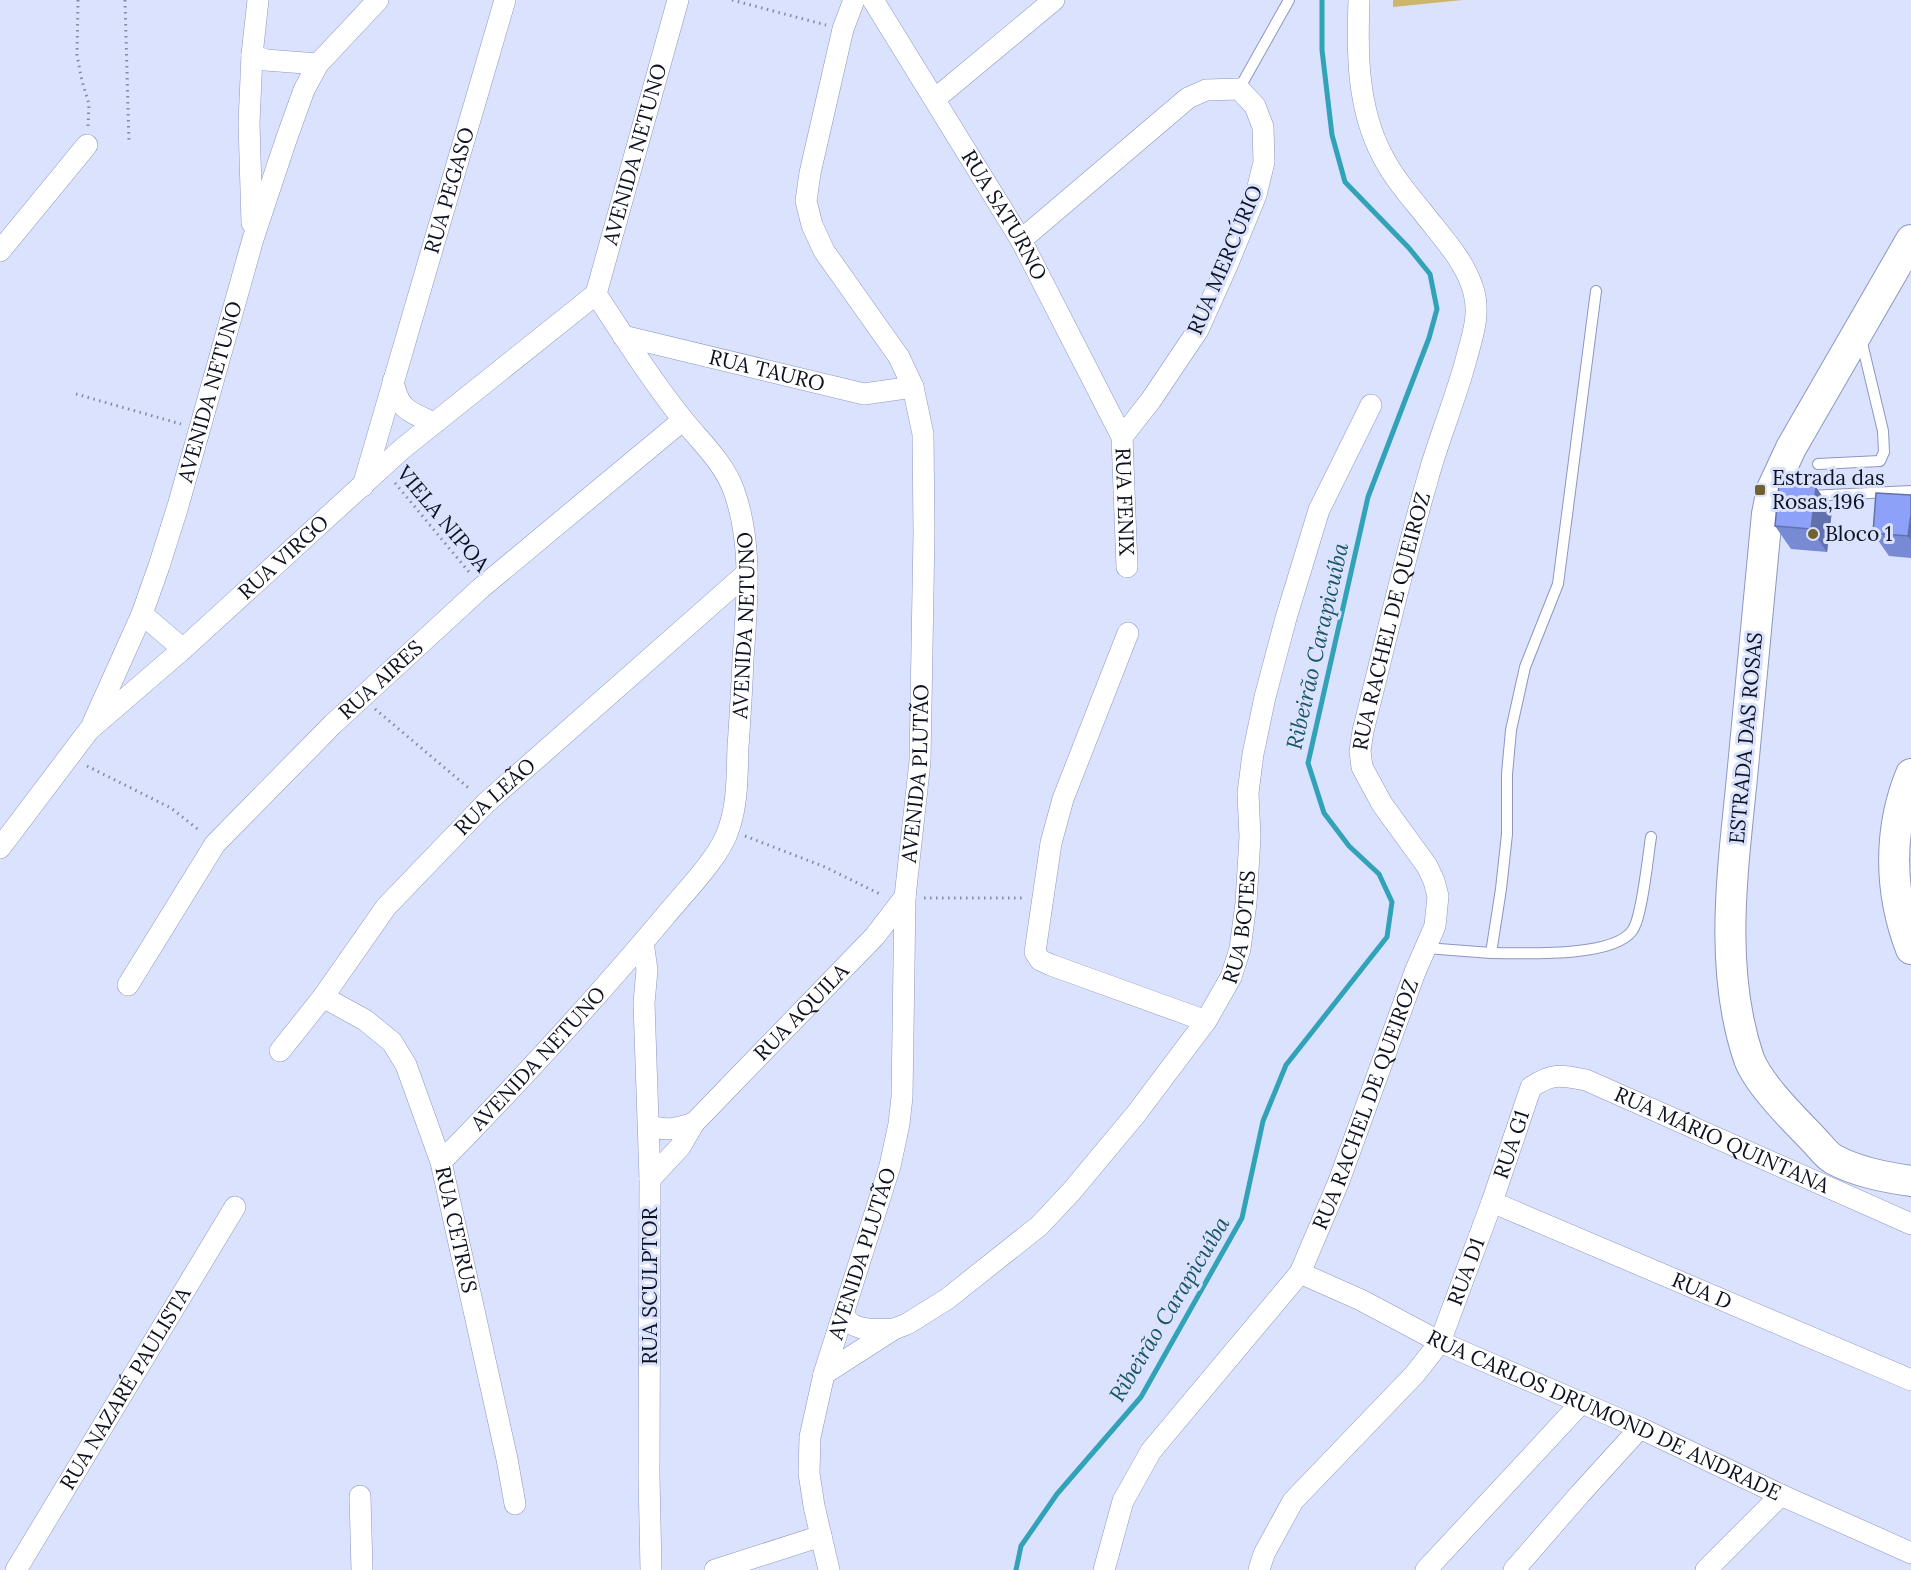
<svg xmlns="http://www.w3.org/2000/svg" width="1911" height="1570" viewBox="0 0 1911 1570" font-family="Lora,serif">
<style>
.park{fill:#cdb66c}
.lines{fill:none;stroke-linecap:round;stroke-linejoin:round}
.stream{stroke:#31a2b7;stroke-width:5}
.lane-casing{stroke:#8c97c1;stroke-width:12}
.street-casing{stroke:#8c97c1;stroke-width:22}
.secondary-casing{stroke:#8c97c1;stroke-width:32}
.path{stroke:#848ba1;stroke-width:3;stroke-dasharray:1.5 4.5;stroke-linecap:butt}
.lane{stroke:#fff;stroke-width:10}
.street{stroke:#fff;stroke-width:21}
.secondary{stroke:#fff;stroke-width:30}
.wall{fill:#788ad4}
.shaded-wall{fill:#6271ad}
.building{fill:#8ca1f7;stroke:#6271ad;stroke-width:1.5}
.poi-dot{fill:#70612e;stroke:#dae2fd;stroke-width:2}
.labels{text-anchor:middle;stroke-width:6;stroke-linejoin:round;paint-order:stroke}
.street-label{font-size:21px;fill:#0d1120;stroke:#dae2fd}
.poi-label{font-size:21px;fill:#0d1120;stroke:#dae2fd;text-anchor:start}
.water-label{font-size:22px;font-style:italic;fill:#185560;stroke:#dae2fd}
</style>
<rect width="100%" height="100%" fill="#dae2fd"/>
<path class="park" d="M1393 0H1463L1393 7Z"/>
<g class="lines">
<path class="stream" d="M1016 1570 1021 1546 1057 1494 1141 1397 1242 1218 1263 1121 1286 1065 1387 937 1392 902 1379 874 1349 846 1324 813 1308 763 1368 497 1429 338 1437 309 1430 274 1409 248 1345 182 1332 135 1322 50V0"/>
<g class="lane-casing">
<g id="lane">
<path d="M1239 89 1289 0"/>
<path d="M1818 464 1880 461 1884 452 1883 431 1861 339"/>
<path d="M1809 496 1911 491"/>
<path d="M1426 948 1491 953 1501 889 1507 834V774L1511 730 1525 667 1558 584 1596 291"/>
<path d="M1491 953C1522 953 1612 958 1632 931 1642 919 1648 855 1651 837"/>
</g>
</g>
<g class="street-casing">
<g id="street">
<path id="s1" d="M873 0 1021 240 1122 437 1127 567"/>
<path d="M252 55 266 60 318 64"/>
<path d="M935 99 1054 0"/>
<path d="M252 223 249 123 252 55 258 0"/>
<path d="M1021 240 1188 98 1206 90 1239 89 1255 106 1263 127 1264 162 1256 195 1226 268 1198 330 1151 400 1122 437"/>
<path d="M0 251 87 145"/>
<path id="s2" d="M623 336 864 394 913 387"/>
<path d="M393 381C399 411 409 411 434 423"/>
<path id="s3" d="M363 486 505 0"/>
<path d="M142 614 183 649"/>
<path d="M1128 633 1063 799 1051 843 1035 952 1040 960 1051 965 1206 1021"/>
<path id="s4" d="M93 723 142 614 159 566 178 506 253 239 286 140 304 90 318 64 378 0"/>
<path id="s5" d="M0 848 89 730 183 649 402 449 596 294"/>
<path d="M643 942 647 970 644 1003 650 1179 649 1476 651 1570"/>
<path id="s6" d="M128 985 215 844 333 724 481 588 683 420"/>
<path id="s7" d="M323 997 365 1020 392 1042 406 1065 441 1162 507 1459 515 1504"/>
<path id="s8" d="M280 1051 323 997 386 907 486 803 747 573"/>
<path d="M649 1126C668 1131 676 1129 694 1123"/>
<path id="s9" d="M441 1162C519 1082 595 1000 666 915 685 892 721 856 729 828 738 802 737 773 738 747 740 718 742 688 743 659 747 604 753 544 734 491 724 463 702 443 684 421 652 381 624 337 596 294L678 0"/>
<path id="s10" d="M650 1179 680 1147 694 1123 875 936 905 897"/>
<path id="s11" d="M1492 1202 1911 1380"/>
<path id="s12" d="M1300 1273 1361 1300 1440 1342 1640 1428 1781 1495 1911 1553"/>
<path d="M844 1316C854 1332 876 1330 894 1329"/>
<path id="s13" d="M824 1374 894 1329 907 1324 947 1299 1039 1226 1071 1192 1136 1114 1206 1021 1231 977 1240 949 1246 903 1250 837 1248 793 1253 754 1265 697 1286 618 1319 510 1371 405"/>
<path d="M360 1496 362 1570"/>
<path id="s14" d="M16 1570 235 1207"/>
<path d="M715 1570 821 1536"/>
<path id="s15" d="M829 1570 814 1506 809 1473 810 1437 824 1374 890 1166 899 1124 902 1097 905 897 920 761 924 533 923 434 913 387 899 357 824 251 812 225 806 201 810 173 843 29 854 0"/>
<path id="s16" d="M1104 1570 1123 1501 1151 1451 1300 1273 1339 1181 1415 972 1435 926 1438 896 1434 881 1427 866 1382 804 1362 767 1360 751 1363 731C1384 648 1403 564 1427 481 1438 440 1455 401 1466 360 1472 337 1481 314 1473 289 1464 259 1440 235 1421 210 1407 193 1392 175 1382 155 1357 107 1357 52 1359 0"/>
<path id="s17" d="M1259 1570 1264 1554 1293 1501 1415 1374 1440 1342 1492 1202 1531 1087C1553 1073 1560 1075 1586 1080L1911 1224"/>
<path d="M1426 1570 1582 1402"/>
<path d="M1514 1570 1580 1494 1640 1428"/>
<path d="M1706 1570 1781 1495"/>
</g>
</g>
<g class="secondary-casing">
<g id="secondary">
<path d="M1911 240 1791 448 1772 489 1767 514C1759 598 1751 683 1743 767 1734 863 1717 965 1749 1059 1759 1085 1794 1119 1814 1140 1820 1146 1826 1155 1833 1159 1857 1172 1884 1177 1911 1181"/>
<path d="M1911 774C1888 830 1889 892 1911 949"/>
</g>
</g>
<g class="path">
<path d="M78 0 77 55 82 81 89 104 88 126"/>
<path d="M125 0 129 143"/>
<path d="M732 0 826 25"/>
<path d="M76 394 181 424"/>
<path d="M395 483 469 572"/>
<path d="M375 709 471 790"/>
<path d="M87 766 171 808 200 831"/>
<path d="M745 836 825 867 882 895"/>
<path d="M924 898H1023"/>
</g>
<use href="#lane" class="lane"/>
<use href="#street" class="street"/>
<use href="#secondary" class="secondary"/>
</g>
<g class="wall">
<path d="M1911 495V558L1889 556 1873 533Z"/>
<path d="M1832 510 1827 552 1791 549 1775 526Z"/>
</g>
<g class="shaded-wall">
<path d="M1816 487 1832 510 1827 552 1811 529Z"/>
<path d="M1911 514V540L1908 536Z"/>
</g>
<g class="building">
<path d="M1779 484 1816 487 1811 529 1775 526Z"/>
<path d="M1876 493 1911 495V514L1908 536 1873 533Z"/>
</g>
<g class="poi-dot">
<rect x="1754" y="484" width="12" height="12" rx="3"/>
<circle cx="1813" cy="534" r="6"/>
</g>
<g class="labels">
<g class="street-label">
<text dy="7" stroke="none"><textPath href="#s9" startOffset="1168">AVENIDA NETUNO</textPath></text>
<text dy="7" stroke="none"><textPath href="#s3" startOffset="308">RUA PEGASO</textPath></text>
<text dy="7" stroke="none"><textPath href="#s1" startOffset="252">RUA SATURNO</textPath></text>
<text transform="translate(1225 260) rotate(-67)" y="7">RUA MERCÚRIO</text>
<text dy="7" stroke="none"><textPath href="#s2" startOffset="148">RUA TAURO</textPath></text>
<text dy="7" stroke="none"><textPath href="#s4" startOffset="352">AVENIDA NETUNO</textPath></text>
<text dy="7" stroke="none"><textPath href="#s1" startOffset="568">RUA FENIX</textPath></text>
<text transform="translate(443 519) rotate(50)" y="7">VIELA NIPOA</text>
<text dy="7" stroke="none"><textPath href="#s5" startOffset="408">RUA VIRGO</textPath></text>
<text dy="7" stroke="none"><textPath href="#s16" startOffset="1064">RUA RACHEL DE QUEIROZ</textPath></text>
<text dy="7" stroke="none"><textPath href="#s9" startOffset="646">AVENIDA NETUNO</textPath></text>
<text dy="7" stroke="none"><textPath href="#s6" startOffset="399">RUA AIRES</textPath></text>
<text transform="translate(1746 738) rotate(-85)" y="7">ESTRADA DAS ROSAS</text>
<text dy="7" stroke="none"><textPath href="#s15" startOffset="812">AVENIDA PLUTÃO</textPath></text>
<text dy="7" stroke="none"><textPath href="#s8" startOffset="334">RUA LEÃO</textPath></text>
<text dy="7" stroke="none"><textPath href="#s13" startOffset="628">RUA BOTES</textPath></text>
<text dy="7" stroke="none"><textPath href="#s10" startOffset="226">RUA AQUILA</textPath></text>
<text dy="7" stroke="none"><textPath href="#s9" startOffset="142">AVENIDA NETUNO</textPath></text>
<text dy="7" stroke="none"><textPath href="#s16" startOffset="542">RUA RACHEL DE QUEIROZ</textPath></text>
<text dy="7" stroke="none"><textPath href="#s17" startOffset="771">RUA MÁRIO QUINTANA</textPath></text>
<text dy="7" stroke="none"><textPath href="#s17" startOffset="504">RUA G1</textPath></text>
<text dy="7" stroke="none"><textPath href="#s7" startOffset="282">RUA CETRUS</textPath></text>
<text dy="7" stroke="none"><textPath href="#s15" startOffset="326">AVENIDA PLUTÃO</textPath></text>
<text dy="7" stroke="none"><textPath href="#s17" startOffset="369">RUA D1</textPath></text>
<text transform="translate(650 1286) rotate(-90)" y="7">RUA SCULPTOR</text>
<text dy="7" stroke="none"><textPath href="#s11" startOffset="228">RUA D</textPath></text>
<text dy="7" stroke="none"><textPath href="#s14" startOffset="212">RUA NAZARÉ PAULISTA</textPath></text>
<text dy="7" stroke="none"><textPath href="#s12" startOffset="336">RUA CARLOS DRUMOND DE ANDRADE</textPath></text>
</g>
<g class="poi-label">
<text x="1772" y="485">Estrada das<tspan x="1772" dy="24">Rosas,196</tspan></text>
<text x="1825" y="541">Bloco 1</text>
</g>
<g class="water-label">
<text transform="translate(1317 646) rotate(-77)" y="8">Ribeirão Carapicuíba</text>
<text transform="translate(1169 1309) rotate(-59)" y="8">Ribeirão Carapicuíba</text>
</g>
</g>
</svg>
